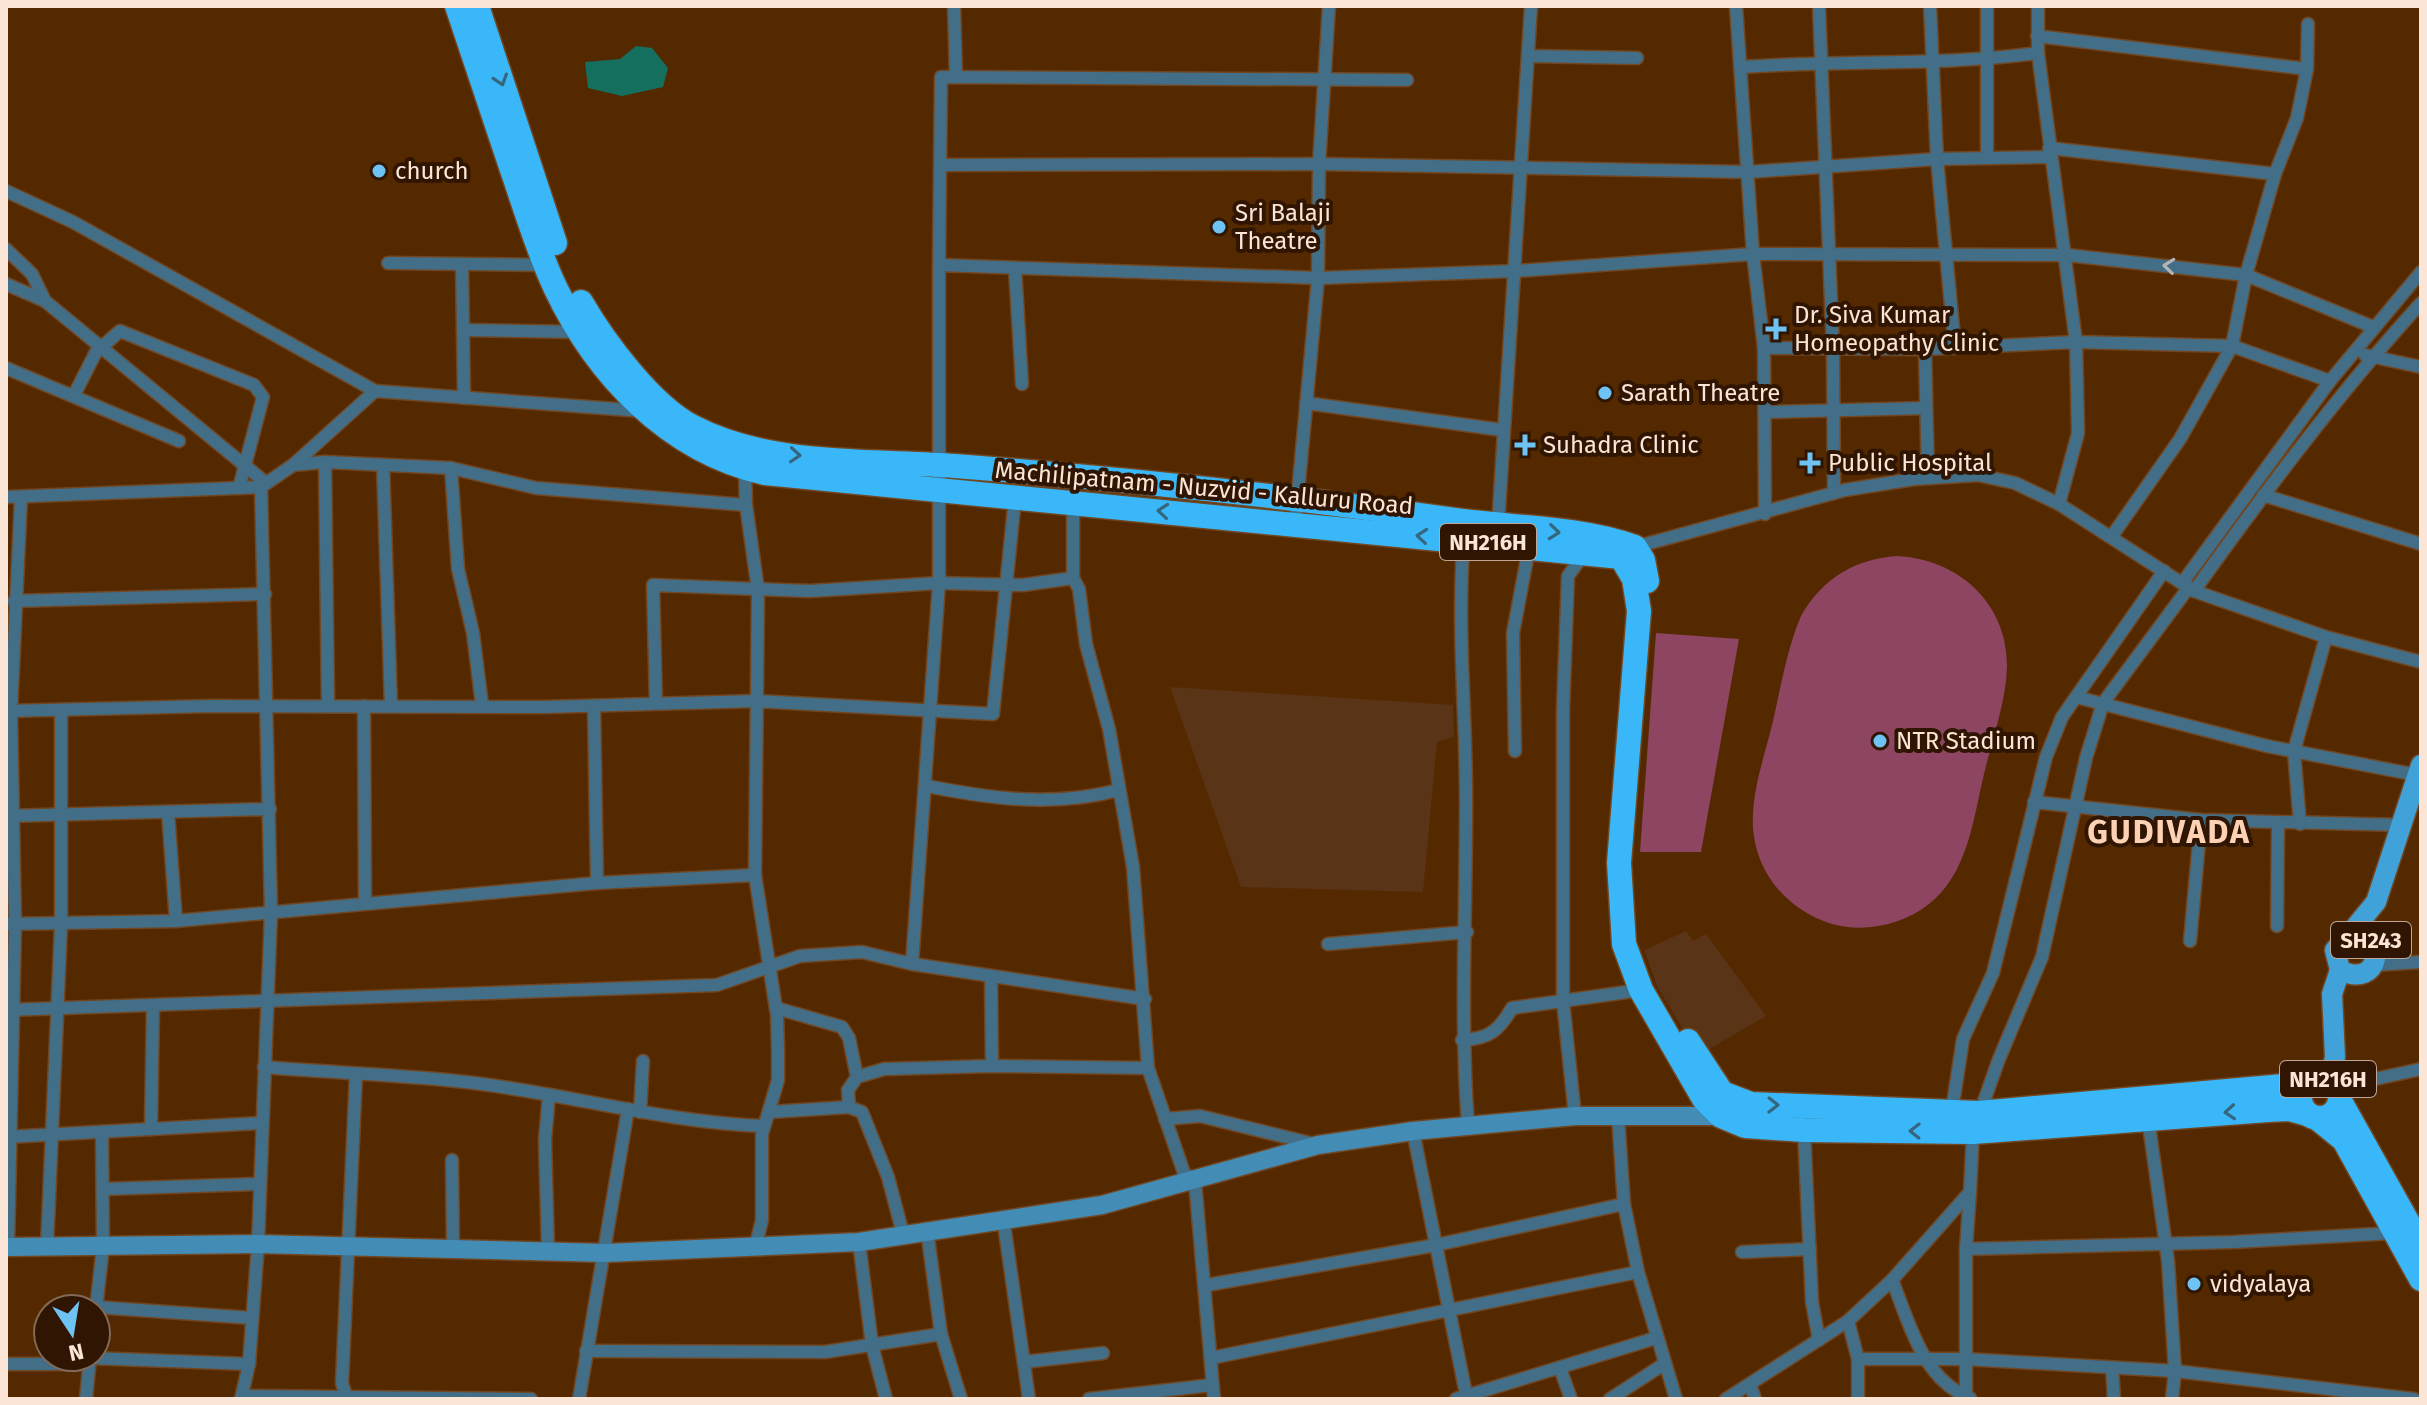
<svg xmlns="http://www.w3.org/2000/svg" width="2427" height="1405" viewBox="0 0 2427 1405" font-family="'Fira Sans',sans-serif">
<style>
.built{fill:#593416}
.green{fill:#8e4562}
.water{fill:#146f5e}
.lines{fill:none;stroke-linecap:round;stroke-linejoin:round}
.street-casing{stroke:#704722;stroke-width:15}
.secondary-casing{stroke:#704722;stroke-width:21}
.primary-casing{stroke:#704722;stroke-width:23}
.highway-casing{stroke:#704722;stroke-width:27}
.street{stroke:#436e88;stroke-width:12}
.secondary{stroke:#438cb6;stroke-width:18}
.primary{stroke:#40a2d8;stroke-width:20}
.highway{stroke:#3ab7f8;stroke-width:24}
.oneway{stroke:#35667d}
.oneway2{stroke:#b1b5b7}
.poi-dot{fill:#6fc2f4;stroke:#301602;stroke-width:3}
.labels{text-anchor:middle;stroke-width:8;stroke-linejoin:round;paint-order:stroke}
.shield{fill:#301602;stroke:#bea796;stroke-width:2}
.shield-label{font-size:22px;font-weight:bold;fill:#fbe5d6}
.poi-label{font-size:24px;fill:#fbe5d6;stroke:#301602;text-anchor:start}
.street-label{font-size:24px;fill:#fbe5d6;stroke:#301602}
.district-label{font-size:32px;font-weight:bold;letter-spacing:2px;fill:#fdd2b4;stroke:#301602}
</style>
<rect width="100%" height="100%" fill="#552900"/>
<g class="built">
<path d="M1170 687 1453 705 1454 737 1437 742 1423 892 1241 887Z"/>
<path d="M1686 931 1693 941 1706 934 1766 1016 1704 1052 1686 1034 1658 988 1644 950Z"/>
</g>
<g class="green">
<path d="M1897 556C1958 559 2008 603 2007 667 2006 702 1992 740 1984 774 1973 820 1968 873 1929 904 1902 925 1865 933 1832 924 1784 910 1750 865 1753 815 1754 784 1766 751 1773 721 1781 686 1787 649 1801 616 1822 579 1854 559 1897 556Z"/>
<path d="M1656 633 1739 639 1701 852H1640Z"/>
</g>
<path class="water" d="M636 46 652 48 668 68 663 87 622 96 588 88 585 62 620 59Z"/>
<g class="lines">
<g class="street-casing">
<g id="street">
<path d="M954 6 956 77"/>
<path d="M1736 6 1753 254 1764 348 1765 514"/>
<path d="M1819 6 1833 350 1834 493"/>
<path d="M1930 6 1937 159 1955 348"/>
<path d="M2038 6V53L2076 342 2232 346 2330 381"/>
<path d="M2037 36 2307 69"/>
<path d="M1529 56 1637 58"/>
<path d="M1741 67C1840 60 1940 66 2038 53"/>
<path d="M2049 148 2275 174"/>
<path d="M1987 158V6"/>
<path d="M941 165 1319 164 1748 172 1937 159 2050 157"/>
<path d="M6 191 73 222 375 391"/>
<path d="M6 249 32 274 45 301"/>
<path d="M388 263 546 265"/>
<path d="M462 264 464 398"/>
<path d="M939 265 941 77 1407 80"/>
<path d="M1015 268 1022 384"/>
<path d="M6 284 45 301 266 483"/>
<path d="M463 330 579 332"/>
<path d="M1764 348 1925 349 2076 342 2078 433 2059 504"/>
<path d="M1925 349 1928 478"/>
<path d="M2365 355 2421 367"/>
<path d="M6 368 179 441"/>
<path d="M74 395 96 352 120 331 254 385 263 397 239 488"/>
<path d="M1306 403 1502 430"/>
<path d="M1765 412 1926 408"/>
<path d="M325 462 328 706"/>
<path d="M293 465 325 462 451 468 536 488 746 505"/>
<path d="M383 465 391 706"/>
<path d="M745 465 746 505 758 590 755 875 777 1015 778 1050V1080L762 1134V1220L755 1248"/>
<path d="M451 468 458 569 473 633 482 705"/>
<path d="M2263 495 2421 544"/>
<path d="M6 497 261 487 293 465 375 391 643 411"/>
<path d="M1073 503V578L1079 589 1086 644 1109 729 1133 867 1148 1068 1184 1173 1195 1181 1214 1399"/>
<path d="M1295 525 1318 278 1319 164 1329 6"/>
<path d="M1498 526 1531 6"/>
<path d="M2112 536 2180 439 2232 346 2246 275 2275 174 2297 118 2307 69 2308 24"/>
<path d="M1464 537C1456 628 1467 719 1466 810 1466 915 1460 1020 1468 1125"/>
<path d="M1635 547 1845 490 1914 479 1978 475 2015 483 2059 504 2194 591 2326 637 2421 662"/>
<path d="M2183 582 2330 381 2421 272"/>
<path d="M2194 591C2265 492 2338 394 2421 303"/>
<path d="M14 601 265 594"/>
<path d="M2076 697 2267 746 2417 775"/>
<path d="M656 703 653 585 810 591 939 583 1023 585 1073 578"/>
<path d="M364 706 365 902"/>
<path d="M594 706 597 883"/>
<path d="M6 711 211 706 544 707 755 701 993 714 1015 498"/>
<path d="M1515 751 1513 633 1529 548"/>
<path d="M927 786C992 799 1054 807 1119 790"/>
<path d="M2034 802 2201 820 2402 825"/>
<path d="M168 812 176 921"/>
<path d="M6 816 270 809"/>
<path d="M2300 824 2294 751 2326 637"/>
<path d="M6 924 176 921 597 883 755 875"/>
<path d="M2277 926 2278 823"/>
<path d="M2190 941 2201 820"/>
<path d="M1328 944 1467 932"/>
<path d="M912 964 939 583V265L1318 278 1516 271 1753 254 2067 255 2246 275 2373 327"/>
<path d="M2374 965 2421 962"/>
<path d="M991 976 992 1066"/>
<path d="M776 1008 842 1027 849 1038 857 1077"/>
<path d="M6 1010 717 985 800 956 862 952 912 964 1145 999"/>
<path d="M1462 1040C1488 1039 1499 1031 1512 1008L1641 990"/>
<path d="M264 1067C346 1074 428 1075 509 1088 594 1101 677 1123 764 1126"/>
<path d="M2338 1087 2421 1069"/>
<path d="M849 1107 848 1090 857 1077 884 1069 992 1066 1148 1068"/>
<path d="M1952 1110 1963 1039 1993 973 2046 757 2062 717 2164 571"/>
<path d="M640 1112 643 1061"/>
<path d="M770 1112 849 1107 862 1112 888 1177 903 1234"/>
<path d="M1575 1116 1563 1001V710L1568 576 1584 554"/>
<path d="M1618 1116 1624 1204 1638 1272 1676 1399"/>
<path d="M2148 1118 2168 1261 2175 1371 2172 1399"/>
<path d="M1165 1119 1200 1116 1314 1144"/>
<path d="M151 1129 153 1006"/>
<path d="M1804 1130 1812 1302 1819 1340"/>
<path d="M1413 1131 1467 1399"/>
<path d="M6 1137 260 1123"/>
<path d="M452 1160 453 1249"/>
<path d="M103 1189 259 1184"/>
<path d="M1003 1217 1029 1399"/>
<path d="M927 1230 941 1334"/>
<path d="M859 1242 872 1345 886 1399"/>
<path d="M47 1246 61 925V710"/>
<path d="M8 1247 15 924 11 711 21 497"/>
<path d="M1966 1249 2234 1242 2394 1233"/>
<path d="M548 1250 545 1140 549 1095"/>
<path d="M1742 1252 1810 1249"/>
<path d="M1892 1280C1910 1324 1922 1379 1970 1398"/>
<path d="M1207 1285 1436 1245 1624 1204"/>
<path d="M96 1307 252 1318"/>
<path d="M96 1309 103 1246 102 1132"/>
<path d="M1848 1321 1858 1359V1399"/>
<path d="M586 1351 825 1352 941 1334 961 1399"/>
<path d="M90 1358 249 1364"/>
<path d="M1211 1358 1638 1272"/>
<path d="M1858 1359H1965L2175 1371 2414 1399"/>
<path d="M1024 1362 1103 1353"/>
<path d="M6 1364H89"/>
<path d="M1560 1368 1571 1399"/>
<path d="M2112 1368 2114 1399"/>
<path d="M1750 1384 1755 1399"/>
<path d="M245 1396 531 1399"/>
<path d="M1966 1396V1249L1970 1192"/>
<path d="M86 1399 90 1358"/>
<path d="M241 1399 249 1364 258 1244 271 912 261 487"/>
<path d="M347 1399 342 1383 356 1074"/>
<path d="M579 1399 628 1109"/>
<path d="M1089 1399 1212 1385"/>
<path d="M1456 1399 1656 1338"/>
<path d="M1610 1399 1664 1364"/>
<path d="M1726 1399 1848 1321 1892 1280 1970 1192 1973 1132 1999 1059 2042 957 2086 758 2103 703 2189 587"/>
</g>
</g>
<g class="secondary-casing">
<path id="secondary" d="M6 1247 258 1244 606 1253 859 1242 1102 1205 1318 1145 1413 1131 1575 1116H1721L1725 1113"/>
</g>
<g class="primary-casing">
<g id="primary">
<path d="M2349 935 2376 902 2421 765"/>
<path d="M2330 1080 2335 1057 2332 994 2340 970 2335 950 2349 935C2390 932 2380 991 2340 970"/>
</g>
</g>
<g class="highway-casing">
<g id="highway">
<path d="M457 6C475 60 493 113 511 167 525 207 537 249 555 287 596 374 668 451 765 473L1621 557 1634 579 1639 611 1619 863 1624 944 1641 990 1704 1099 1721 1116 1745 1126 1804 1130 1973 1132 2268 1110 2289 1109 2307 1114"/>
<path d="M477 6 555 243"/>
<path d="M581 302C605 343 651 405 693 427 769 467 871 460 955 466 1123 479 1289 496 1455 520 1514 528 1579 527 1635 547L1643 560 1647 581"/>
<path d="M1688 1041 1722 1093 1751 1104 1979 1113 2305 1084"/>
<circle cx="2320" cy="1098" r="20"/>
<path d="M2340 1101 2421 1246"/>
<path d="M2317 1118 2344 1140 2421 1279"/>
</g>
</g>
<use href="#street" class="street"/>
<use href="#secondary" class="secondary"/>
<use href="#primary" class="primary"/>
<use href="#highway" class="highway"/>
</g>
<defs><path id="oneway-chevron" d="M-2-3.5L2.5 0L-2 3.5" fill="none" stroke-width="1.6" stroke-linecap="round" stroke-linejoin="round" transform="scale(2)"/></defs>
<g class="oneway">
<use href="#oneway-chevron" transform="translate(501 80) rotate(72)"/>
<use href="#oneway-chevron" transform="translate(795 455) rotate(4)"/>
<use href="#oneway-chevron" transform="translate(1163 511) rotate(-175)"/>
<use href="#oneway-chevron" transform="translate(1554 532) rotate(6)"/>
<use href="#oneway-chevron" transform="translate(1422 536) rotate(-175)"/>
<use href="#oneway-chevron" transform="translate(1773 1105) rotate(1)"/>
<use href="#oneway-chevron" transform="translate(2230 1112) rotate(176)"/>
<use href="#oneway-chevron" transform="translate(1915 1131) rotate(-179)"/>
</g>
<use class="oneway2" href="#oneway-chevron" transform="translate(2169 266) rotate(-174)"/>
<g class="poi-dot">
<circle cx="379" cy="171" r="8"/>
<circle cx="1219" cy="227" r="8"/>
<path d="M1772 317h8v8h8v8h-8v8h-8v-8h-8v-8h8z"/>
<circle cx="1605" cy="393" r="8"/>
<path d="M1521 433h8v8h8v8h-8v8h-8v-8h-8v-8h8z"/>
<path d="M1806 451h8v8h8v8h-8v8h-8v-8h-8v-8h8z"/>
<circle cx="1880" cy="741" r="8"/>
<circle cx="2194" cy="1284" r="8"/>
</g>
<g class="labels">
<g class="shield">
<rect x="1440" y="524" width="96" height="36" rx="6"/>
<rect x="2331" y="922" width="80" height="36" rx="6"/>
<rect x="2280" y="1061" width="96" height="36" rx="6"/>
</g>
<g class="shield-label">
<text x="1488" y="550">NH216H</text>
<text x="2371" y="948">SH243</text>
<text x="2328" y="1087">NH216H</text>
</g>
<g class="poi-label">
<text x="395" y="179">church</text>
<text x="1235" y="221">Sri Balaji<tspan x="1235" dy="28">Theatre</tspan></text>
<text x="1794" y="323">Dr. Siva Kumar<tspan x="1794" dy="28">Homeopathy Clinic</tspan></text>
<text x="1621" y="401">Sarath Theatre</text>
<text x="1543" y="453">Suhadra Clinic</text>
<text x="1828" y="471">Public Hospital</text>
<text x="1896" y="749">NTR Stadium</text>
<text x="2210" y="1292">vidyalaya</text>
</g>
<g class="street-label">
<text transform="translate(1204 488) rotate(5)" y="8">Machilipatnam - Nuzvid - Kalluru Road</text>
</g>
<g class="district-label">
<text x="2169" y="843">GUDIVADA</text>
</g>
</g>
<rect width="2427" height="1405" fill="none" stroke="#fbe5d6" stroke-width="16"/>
<g transform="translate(72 1333) rotate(168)"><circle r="38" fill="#301602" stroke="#816957" stroke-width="2"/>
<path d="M0-6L14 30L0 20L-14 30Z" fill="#6fc2f4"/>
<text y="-12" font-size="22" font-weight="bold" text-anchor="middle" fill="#fbe5d6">N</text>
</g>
</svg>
